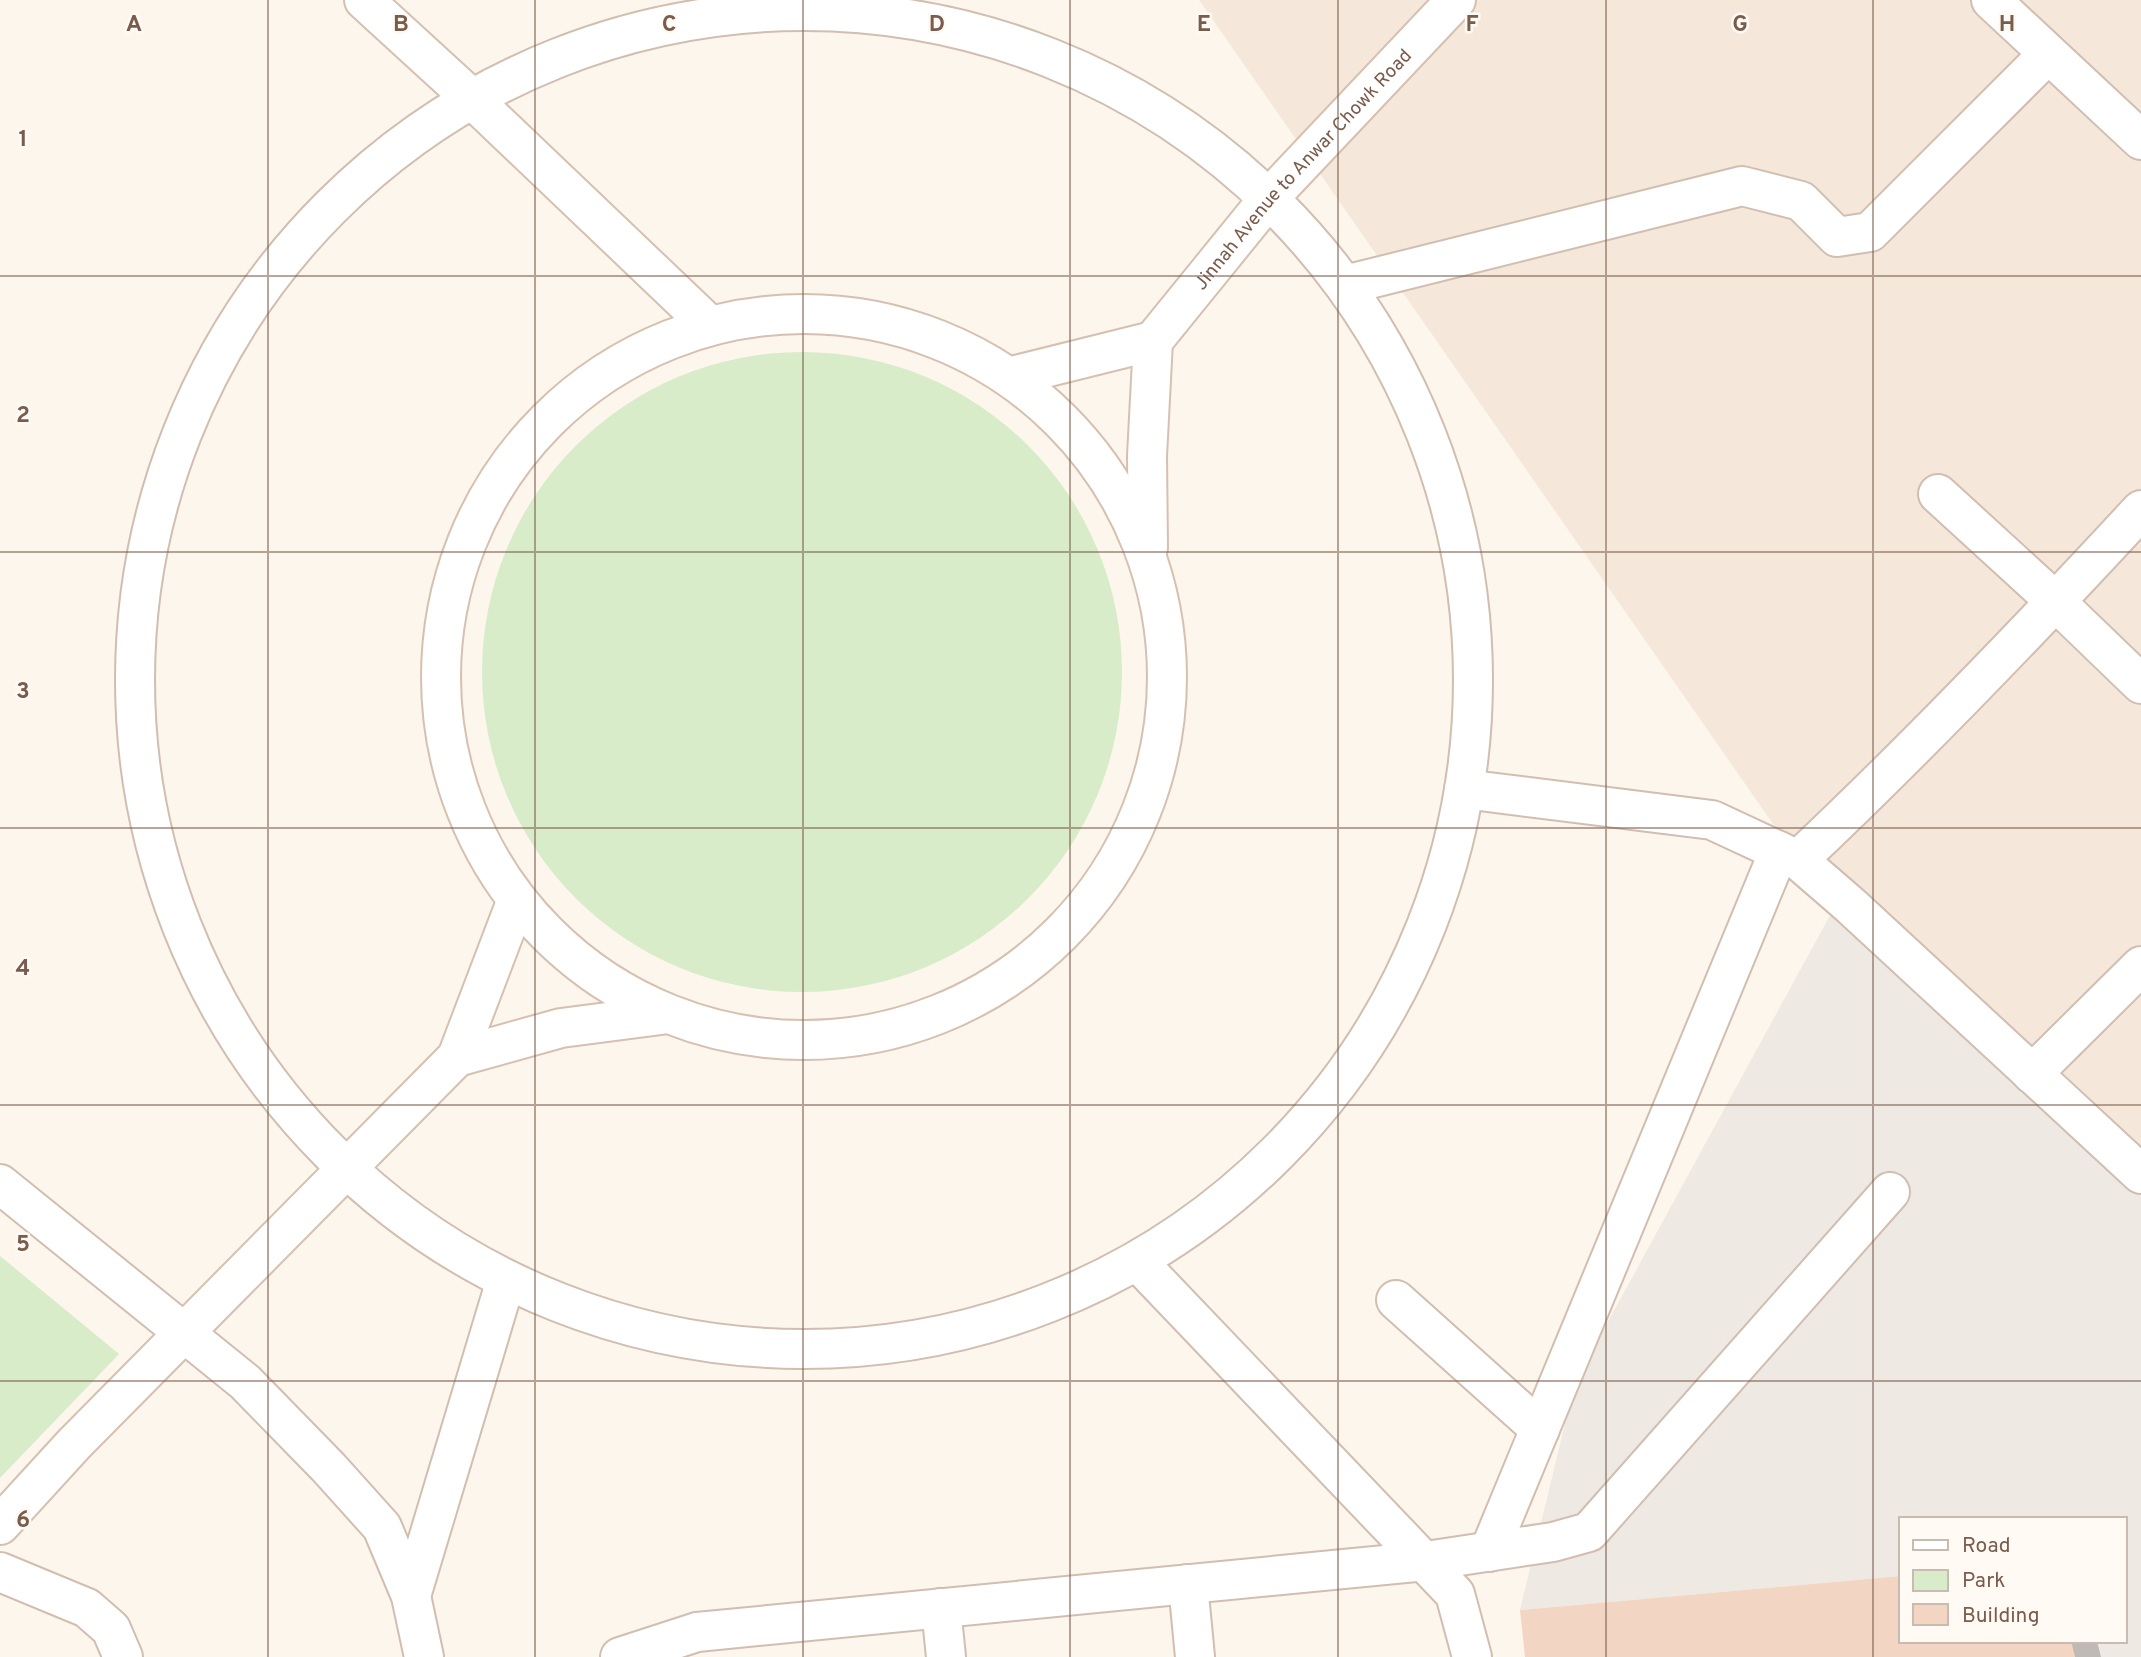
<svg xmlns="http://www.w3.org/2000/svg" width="2141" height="1657" viewBox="0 0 2141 1657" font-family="Overpass,sans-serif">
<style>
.residential{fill:#f5e8da}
.industrial{fill:#efe9e4}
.green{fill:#d8ecc9}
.shadow{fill:#0003}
.building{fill:#f3d5c3}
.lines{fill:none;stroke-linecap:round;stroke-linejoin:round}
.street-casing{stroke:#d1beb0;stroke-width:42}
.secondary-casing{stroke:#d6c0b0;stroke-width:42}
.street{stroke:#fff;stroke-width:38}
.secondary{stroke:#fff;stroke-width:38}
.grid{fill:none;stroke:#7a5c4d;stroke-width:2;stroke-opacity:0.55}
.labels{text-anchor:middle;stroke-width:5;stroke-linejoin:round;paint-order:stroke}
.street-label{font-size:19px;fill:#7a5c4d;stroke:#fffaf3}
.grid-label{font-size:23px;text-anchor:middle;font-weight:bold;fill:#7a5c4d;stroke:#fffaf3;stroke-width:5;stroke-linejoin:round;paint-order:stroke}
</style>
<rect width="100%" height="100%" fill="#fdf6ec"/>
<path class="residential" d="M1199 0H2141V1197L1833 910Z"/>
<path class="industrial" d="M1833 910 2141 1197V1657H2075L2071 1641H2125V1519H1901V1576L1520 1610 1575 1382Z"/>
<g class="green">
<circle cx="802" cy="672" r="320"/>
<path d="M0 1256 119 1354 0 1478Z"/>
</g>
<path class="shadow" d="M1901 1578V1641H2097L2101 1657H1527L1522 1612Z"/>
<path class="building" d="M1901 1576V1641H2071L2075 1657H1525L1520 1610Z"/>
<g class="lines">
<g class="street-casing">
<g id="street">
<path d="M1991 0 2141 140"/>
<circle cx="804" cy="680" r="669"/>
<path d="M1345 285 1742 186 1801 201 1837 237 1870 232 2048 54"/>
<path d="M1938 494 2056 602 2141 684"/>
<path d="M1464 789 1712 820 1798 860 1850 905 2141 1174"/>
<path d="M1798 860C1917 748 2030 630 2141 510"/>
<path d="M2032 1074 2141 966"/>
<path d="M0 1184 245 1382 329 1468 382 1527 411 1596 424 1657"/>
<path d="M1138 1262 1455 1594 1472 1657"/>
<path d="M1396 1300 1540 1429"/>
<path d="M1489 1552 1779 851"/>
<path d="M0 1572 87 1608 111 1629 123 1657"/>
<path d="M1188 1584 1195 1657"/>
<path d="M411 1596 506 1280"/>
<path d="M941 1608 946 1657"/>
<path d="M620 1657 697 1632 1426 1561 1553 1542 1589 1532 1890 1192"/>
</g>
</g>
<g class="secondary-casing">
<g id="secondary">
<path d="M364 0 470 97 707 323"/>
<circle cx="804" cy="677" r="363"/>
<path id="s1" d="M1153 341 1269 198 1456 0"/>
<path d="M1012 376 1153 341"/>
<path d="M1148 548 1147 456 1153 341"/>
<path d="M457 1057 561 1028 661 1015"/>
<path d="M0 1525 74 1444 457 1057 516 902"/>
</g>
</g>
<use href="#street" class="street"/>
<use href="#secondary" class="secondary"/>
</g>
<path class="grid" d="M268 0V1657M535 0V1657M803 0V1657M1070 0V1657M1338 0V1657M1606 0V1657M1873 0V1657M0 276H2141M0 552H2141M0 828H2141M0 1105H2141M0 1381H2141"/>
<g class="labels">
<g class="street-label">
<text dy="7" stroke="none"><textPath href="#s1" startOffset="228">Jinnah Avenue to Anwar Chowk Road</textPath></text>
</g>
</g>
<g class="grid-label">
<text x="134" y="31">A</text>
<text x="401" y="31">B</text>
<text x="669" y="31">C</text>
<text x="937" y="31">D</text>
<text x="1204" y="31">E</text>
<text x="1472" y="31">F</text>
<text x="1740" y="31">G</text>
<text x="2007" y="31">H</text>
<text x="23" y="146">1</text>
<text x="23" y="422">2</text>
<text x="23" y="698">3</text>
<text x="23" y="975">4</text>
<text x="23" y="1251">5</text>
<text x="23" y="1527">6</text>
</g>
<rect x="1899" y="1517" width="228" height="126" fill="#fffaf3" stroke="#cabbb1" stroke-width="2"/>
<rect x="1913" y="1540" width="35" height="10" fill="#ffffff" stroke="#cabbb1" stroke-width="2"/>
<text x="1962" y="1552" font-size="21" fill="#7a5c4d">Road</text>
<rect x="1913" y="1570" width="35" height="21" fill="#d8ecc9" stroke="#cabbb1" stroke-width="2"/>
<text x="1962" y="1587" font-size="21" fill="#7a5c4d">Park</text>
<rect x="1913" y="1604" width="35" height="21" fill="#f3d5c3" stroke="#cabbb1" stroke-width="2"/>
<text x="1962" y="1622" font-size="21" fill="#7a5c4d">Building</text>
</svg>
